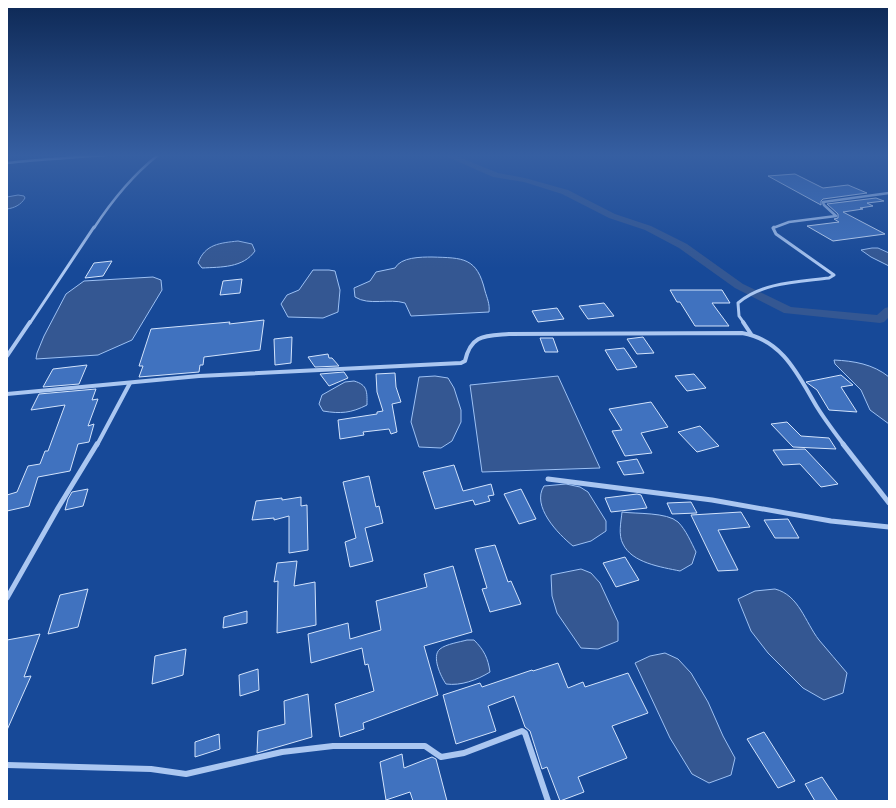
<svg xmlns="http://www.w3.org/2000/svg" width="896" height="808" viewBox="0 0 896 808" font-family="Overpass,sans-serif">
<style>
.water{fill:#345792;stroke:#9dc1f4}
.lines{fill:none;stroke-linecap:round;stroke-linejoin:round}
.canal{fill:#345792;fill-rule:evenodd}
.building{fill:#4072bf;stroke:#d2e3fc}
.street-far4{stroke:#abc7f1;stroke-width:2.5}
.street-far3{stroke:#abc7f1;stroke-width:3}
.street-far2{stroke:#abc7f1;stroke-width:4}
.street-far1{stroke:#abc7f1;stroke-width:5}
.street{stroke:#abc7f1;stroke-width:6}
</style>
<rect width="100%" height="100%" fill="#174998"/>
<g class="water">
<path d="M18 195 24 196 25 198C21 205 14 208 7 209V197Z"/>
<path d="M238 241 252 244 255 251C243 268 221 267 202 268L198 263C205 244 220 243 238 241Z"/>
<path d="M872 248H878L889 253V266L871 257 861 250Z"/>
<path d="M432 257C463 258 477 257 485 291 487 298 490 304 489 312L411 316 405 303C389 298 369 306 355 297L354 288 370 281 376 272 395 268C401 257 421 257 432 257Z"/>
<path d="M313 270H329L335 271 340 290 338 312 323 318 288 317 281 304 287 295 299 290Z"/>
<path d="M153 277 161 280 162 290 132 340 98 355 36 359 37 353 44 336 66 294 84 281Z"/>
<path d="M834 360C854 361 873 364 889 377V424L870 410 861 390 835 364Z"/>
<path d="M435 376 448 378 454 388 461 410V422L452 441 441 448 419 447 411 422 419 377Z"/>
<path d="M558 376 600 468 482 472 470 385Z"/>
<path d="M354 381C368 385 367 392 367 405 351 413 341 414 323 411L319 404 322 395 345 382Z"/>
<path d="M566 484 580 487 588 492 606 521V531L591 541 573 546C558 534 531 506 544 486Z"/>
<path d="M622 512C636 514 667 512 678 522 686 530 691 542 696 552L692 564 680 571C661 567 632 563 623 544 618 535 621 522 622 512Z"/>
<path d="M581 569 591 573 600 583 618 622V641L598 649 581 648 557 613 552 596 551 575Z"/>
<path d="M775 589C799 595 805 622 819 640 828 651 838 662 847 673L843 693 824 700 803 688 768 653 751 631 738 599 755 591Z"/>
<path d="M467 640H474C484 650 488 658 490 672 477 680 461 686 446 684 441 677 431 656 440 649 446 644 460 642 467 640Z"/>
<path d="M665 653 678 659 691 673 708 702 723 736 735 758 731 775 709 783 692 774 670 738 635 663 650 656Z"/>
</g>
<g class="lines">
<path class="canal" d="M443 155H454L498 173 525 178 568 190 615 214 651 226 687 244 743 284 791 307 877 315 885 308 889 307V317L884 322 880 323 784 313 735 288 679 248 645 230 609 218 562 194 524 182 493 177Z"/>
</g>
<g class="building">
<path d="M795 174 823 188 848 185 867 193 823 199 821 201V205L768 176Z"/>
<path d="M876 198 884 201 867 203 873 206 860 208 863 209 843 212 885 234 833 241 807 226 839 222 834 219 838 218V214L827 204Z"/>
<path d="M112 261 103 276 85 278 94 263Z"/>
<path d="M242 279 240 293 220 295 223 281Z"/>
<path d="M670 290H722L730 303H712L729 326H695L680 302H677Z"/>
<path d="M604 303 614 316 588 319 579 306Z"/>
<path d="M557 308 564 319 538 322 532 311Z"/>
<path d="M264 320 260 350 204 357 203 365H200L199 372 139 377 143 366H139L151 329 230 322 229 324Z"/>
<path d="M292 337 291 363 275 365 274 339Z"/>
<path d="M643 337 654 353 637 354 627 339Z"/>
<path d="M540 338H553L558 352H545Z"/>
<path d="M624 348 637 367 617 370 605 350Z"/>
<path d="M328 354 329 358H332L339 366 315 367 308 357Z"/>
<path d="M87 365 79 384 43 387 53 369Z"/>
<path d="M344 372 348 378 329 386 320 374Z"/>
<path d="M395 373 396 387 401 402 392 404 397 432 391 434 389 429 363 432 364 435 340 439 338 420 377 414V412L383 411 377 392 376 374Z"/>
<path d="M694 374 706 388 687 391 675 376Z"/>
<path d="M841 375 853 385 841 387 857 412 829 410 817 390 806 382Z"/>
<path d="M96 389 92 400 98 399 88 426 94 424 89 442 78 444 70 471 38 477 29 506 7 511V495L17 492 28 466 40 464 45 451H48L65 405 31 410 39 394Z"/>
<path d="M651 402 668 427 641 433 652 453 625 456 612 431 622 430 609 409Z"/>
<path d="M787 422 801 436 829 438 836 449 793 447 771 424Z"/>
<path d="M700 426 719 446 697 452 678 432Z"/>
<path d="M805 449 838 484 821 487 800 464 783 465 773 450Z"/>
<path d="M637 459 644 473 624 475 617 462Z"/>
<path d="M454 465 463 491 491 484 494 495 488 496 490 501 475 505 473 500 435 509 423 472Z"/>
<path d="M369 476 376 507 379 506 383 523 365 528 373 561 350 567 345 542 356 538 343 482Z"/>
<path d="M88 489 83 506 65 510 68 499 72 492Z"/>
<path d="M521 489 536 519 519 524 504 494Z"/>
<path d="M637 494 641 495 647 508 611 512 605 498Z"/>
<path d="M301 497V506L307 505 308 550 289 553V516L274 520V518L252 520 256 501 282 498V500Z"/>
<path d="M691 502 697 513 672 514 667 503Z"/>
<path d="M741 512 750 527 718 530 738 570 718 571 691 515Z"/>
<path d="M788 519 799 538H775L764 520Z"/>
<path d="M495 545 508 582 511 581 521 604 490 612 482 589 487 588 475 549Z"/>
<path d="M625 557 639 580 616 587 603 563Z"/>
<path d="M297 561 294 586 315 582 316 625 277 633 278 581 274 582 277 563Z"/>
<path d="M453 566 472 632 424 646 438 695 363 723 364 729 340 737 335 704 374 691 368 664 365 665 362 648 311 663 308 634 348 623 350 639 381 630 376 601 427 587 424 574Z"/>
<path d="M88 589 78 627 48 634 60 595Z"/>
<path d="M247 611V623L223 628 224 617Z"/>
<path d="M40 634 24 677 31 676 7 730V640Z"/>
<path d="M186 649 183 675 152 684 155 656Z"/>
<path d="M558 663 568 688 583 682 585 687 628 673 648 713 612 726 627 758 578 777 584 792 560 801 547 767 542 769 530 731 525 727 514 696 488 706 496 731 456 744 443 695 480 683 482 687 532 670 533 671Z"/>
<path d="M258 669 259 690 240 696 239 675Z"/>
<path d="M308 694 312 737 257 753 258 731 285 724 284 701Z"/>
<path d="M764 732 795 781 778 788 747 739Z"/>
<path d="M219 734 220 749 195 757V742Z"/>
<path d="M402 754 404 768 432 757 436 759 447 801H413L410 792 386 800 380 762Z"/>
<path d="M822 777 838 801H815L805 784Z"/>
</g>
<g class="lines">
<g class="street-far4">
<path d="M7 163C40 159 72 158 105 155"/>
<path d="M94 228C111 202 133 175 158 155"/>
<path d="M773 228 789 222 836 216 824 205 823 202 889 193"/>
</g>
<g class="street-far3">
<path d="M30 323 94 227"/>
<path d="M744 323 739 316 738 303C763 282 798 282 829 278L834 275 776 234 773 228 774 227"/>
</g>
<g class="street-far2">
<path d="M743 322 751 334"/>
<path d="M7 356 30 322"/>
<path d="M7 394 199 376 461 363 465 361C471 334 485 336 509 334L742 333C783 340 798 375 817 407 825 420 835 433 844 445"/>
<path d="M97 445 130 383"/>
</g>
<g class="street-far1">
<path d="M843 444 889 503"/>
<path d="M548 479 712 500 831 521 889 527"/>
<path d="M7 598 58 508 97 444"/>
</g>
<path class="street" d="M7 765 151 769 186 774 282 752 333 746H425L441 757 464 753 522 731 525 733 548 801"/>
</g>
<linearGradient id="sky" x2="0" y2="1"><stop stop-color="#0d2854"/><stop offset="0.58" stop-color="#365fa2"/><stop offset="1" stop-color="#365fa2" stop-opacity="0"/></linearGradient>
<rect width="896" height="268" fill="url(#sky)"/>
<rect width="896" height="808" fill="none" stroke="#ffffff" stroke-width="16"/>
</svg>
